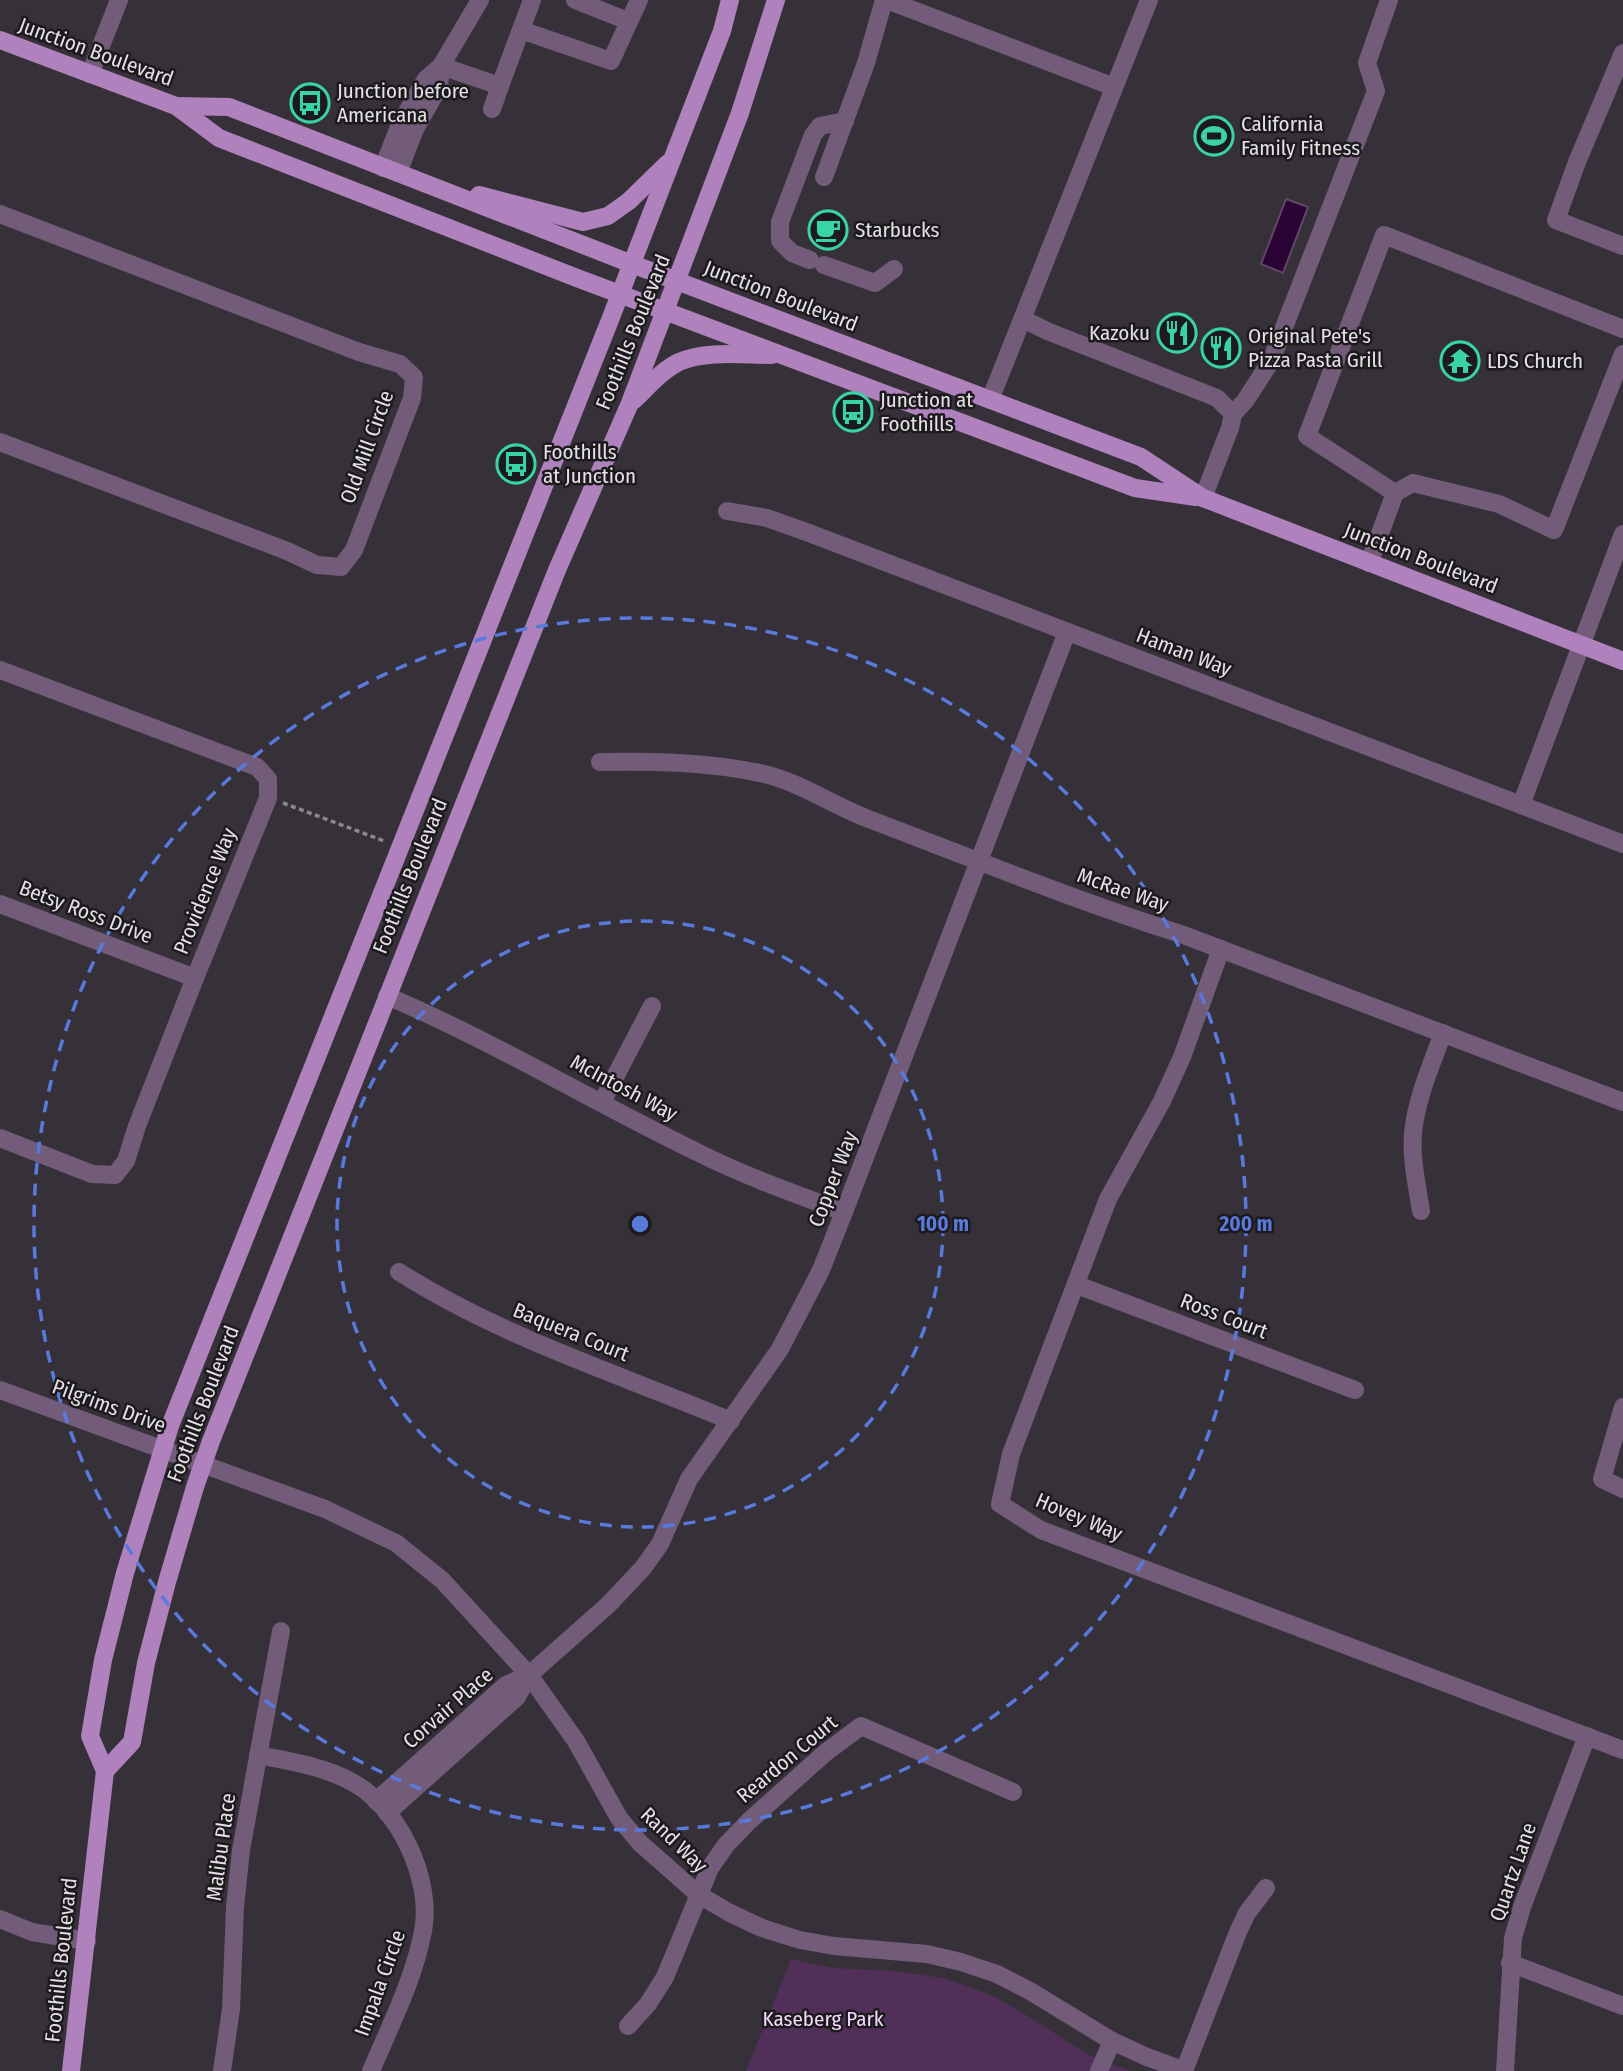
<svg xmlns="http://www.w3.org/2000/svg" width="1623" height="2071" viewBox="0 0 1623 2071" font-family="'Fira Sans Condensed',sans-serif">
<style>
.green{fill:#503059}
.water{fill:#2a0434;stroke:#624669;stroke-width:2}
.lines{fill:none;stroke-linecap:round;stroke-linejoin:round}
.path{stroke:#8b878d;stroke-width:3.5;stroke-dasharray:5 3.5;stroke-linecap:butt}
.minor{stroke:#725c79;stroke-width:18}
.major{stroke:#af82bd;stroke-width:18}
.ring{fill:none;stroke:#597adc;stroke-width:3.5;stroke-dasharray:12 9}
.labels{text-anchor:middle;stroke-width:5;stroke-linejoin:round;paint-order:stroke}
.street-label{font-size:21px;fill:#e4e0e5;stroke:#1c1a1d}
.poi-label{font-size:21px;fill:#e4e0e5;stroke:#1c1a1d;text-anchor:start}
.park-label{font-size:21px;fill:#f5d8fe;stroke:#1c1a1d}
.centre{fill:#597adc;stroke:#1c1a1d;stroke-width:3.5}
.ring-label{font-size:21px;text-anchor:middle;font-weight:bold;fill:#597adc;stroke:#1c1a1d;stroke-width:5;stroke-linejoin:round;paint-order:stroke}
</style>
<rect width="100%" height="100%" fill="#363138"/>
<path class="green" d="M791 1959 832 1968 894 1971 943 1978 984 1992 1015 2008 1089 2055 1130 2071H746Z"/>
<path class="water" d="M1286 199 1308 207 1283 273 1261 264Z"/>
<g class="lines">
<path class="path" d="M283 803 384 841"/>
<g class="minor">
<path d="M575 0 628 21"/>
<path d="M887 0 1114 87"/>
<path d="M521 30 611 61 639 0"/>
<path d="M1623 53 1577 162 1556 220 1623 246"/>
<path d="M441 66 500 86 492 109"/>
<path d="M90 74 119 0"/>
<path d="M500 86 532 0"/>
<path d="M383 168 400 124 426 79 441 66 480 0"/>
<path d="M398 173 415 129 439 87 441 66"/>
<path d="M824 177 866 63 884 0"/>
<path d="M0 214 359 352 400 364 414 377 412 398 354 550 341 567 317 565 287 551 0 442"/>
<path d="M810 260 792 253 780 241V222L813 135 820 126 845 121"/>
<path d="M824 265 875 283 894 269"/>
<path d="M1023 319 1047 331 1217 398 1233 414 1230 428 1203 498"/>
<path d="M990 400 1149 0"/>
<path d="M1233 414 1245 401 1271 361 1376 91 1367 63 1389 0"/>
<path d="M1395 493 1307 436 1384 235 1623 329"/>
<path d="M727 511 767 518 809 533 1623 844"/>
<path d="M1369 563 1395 493 1413 483 1499 504 1554 530 1623 354"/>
<path d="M0 670 257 767 268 779V798L195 978 137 1126 126 1161 115 1175 92 1174 0 1138"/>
<path d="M600 762C654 761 711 762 764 774 799 782 833 805 866 818 971 858 1074 900 1181 934L1623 1102"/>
<path d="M1521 805 1623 534"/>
<path d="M0 904 195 978"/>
<path d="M1221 949 1182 1057 1162 1101 1108 1199 1011 1454 1000 1504 1041 1530 1623 1750"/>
<path d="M387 996C495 1042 595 1103 701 1154 747 1177 796 1194 844 1212"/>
<path d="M602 1102 652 1006"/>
<path d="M1421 1211C1417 1185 1411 1159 1413 1134 1416 1099 1431 1066 1443 1033"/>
<path d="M399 1272C503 1338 619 1374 731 1421"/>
<path d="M1077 1285 1355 1390"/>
<path d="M0 1390 325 1509 396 1543 442 1580 529 1675 576 1741 619 1818 640 1843 699 1895 730 1913 762 1928 800 1940 834 1946 927 1954 961 1962 997 1974 1030 1991 1112 2041 1147 2057 1185 2071"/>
<path d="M1623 1407 1602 1479 1623 1489"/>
<path d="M258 1755C288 1761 322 1766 350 1781 398 1805 433 1879 423 1931 414 1979 390 2026 371 2071"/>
<path d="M376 1801 506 1685 529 1675 608 1605 643 1568 660 1544 689 1479 780 1349 821 1270 844 1212 1067 632"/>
<path d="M387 1813 517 1697 529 1675"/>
<path d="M0 1919 32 1932 87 1941"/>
<path d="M1510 1963 1623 2006"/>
<path d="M628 2026 648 2004 665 1977 710 1868 726 1845 749 1821 825 1753 861 1726 1013 1792"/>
<path d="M222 2071 231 2009 235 1907 241 1850 281 1631"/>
<path d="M1099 2071 1112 2041"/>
<path d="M1184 2071 1238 1932 1247 1913 1266 1888"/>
<path d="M1505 2071 1513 1938 1522 1907 1587 1736"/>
</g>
<g class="major">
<path d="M0 40 176 106 219 138 577 278 1135 488 1196 497"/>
<path d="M176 106 229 107 632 264 1141 457 1203 498 1623 661"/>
<path d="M479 195 583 222 608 216 629 201 668 163"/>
<path d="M633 401C647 388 662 370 679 362 707 350 742 355 772 355"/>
<path d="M105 1771 132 1742 146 1663 167 1582 195 1487 211 1441 557 570 630 403 740 113 776 0"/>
<path d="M71 2071 105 1771 90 1736 103 1660 125 1573 170 1426 610 320 722 31 730 0"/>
</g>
</g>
<g class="ring">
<circle cx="640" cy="1224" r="303"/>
<circle cx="640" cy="1224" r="606"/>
</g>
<defs>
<g id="bus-ring" transform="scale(2.0125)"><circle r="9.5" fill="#1c1a1d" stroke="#38d4a6" stroke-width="1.5"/><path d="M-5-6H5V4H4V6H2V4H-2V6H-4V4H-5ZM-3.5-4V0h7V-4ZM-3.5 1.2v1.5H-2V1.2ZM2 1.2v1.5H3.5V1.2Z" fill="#38d4a6"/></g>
<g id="stadium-ring" transform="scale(2.0125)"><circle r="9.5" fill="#1c1a1d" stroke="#38d4a6" stroke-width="1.5"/><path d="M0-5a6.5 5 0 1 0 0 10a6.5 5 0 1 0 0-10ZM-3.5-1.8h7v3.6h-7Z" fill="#38d4a6"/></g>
<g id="cafe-ring" transform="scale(2.0125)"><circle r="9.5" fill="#1c1a1d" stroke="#38d4a6" stroke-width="1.5"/><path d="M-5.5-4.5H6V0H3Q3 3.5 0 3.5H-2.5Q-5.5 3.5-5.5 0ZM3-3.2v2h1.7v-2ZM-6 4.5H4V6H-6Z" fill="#38d4a6"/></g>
<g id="restaurant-ring" transform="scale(2.0125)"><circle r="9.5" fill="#1c1a1d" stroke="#38d4a6" stroke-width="1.5"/><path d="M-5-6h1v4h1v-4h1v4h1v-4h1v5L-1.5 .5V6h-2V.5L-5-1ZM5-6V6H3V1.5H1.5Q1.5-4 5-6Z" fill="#38d4a6"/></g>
<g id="temple-ring" transform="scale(2.0125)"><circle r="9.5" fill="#1c1a1d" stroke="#38d4a6" stroke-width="1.5"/><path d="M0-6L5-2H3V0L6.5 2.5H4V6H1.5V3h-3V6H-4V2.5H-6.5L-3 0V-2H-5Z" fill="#38d4a6"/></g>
</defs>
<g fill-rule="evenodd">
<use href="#bus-ring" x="310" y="103"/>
<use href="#stadium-ring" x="1214" y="136"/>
<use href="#cafe-ring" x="828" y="230"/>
<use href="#restaurant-ring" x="1177" y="333"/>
<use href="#restaurant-ring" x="1221" y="348"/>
<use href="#temple-ring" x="1460" y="361"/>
<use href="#bus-ring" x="853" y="412"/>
<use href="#bus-ring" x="516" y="464"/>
</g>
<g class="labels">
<g class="street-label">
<text transform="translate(96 52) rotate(20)" y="7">Junction Boulevard</text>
<text transform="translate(781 296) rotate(21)" y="7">Junction Boulevard</text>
<text transform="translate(633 332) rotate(-68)" y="7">Foothills Boulevard</text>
<text transform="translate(367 447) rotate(-70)" y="7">Old Mill Circle</text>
<text transform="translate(1421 558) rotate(21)" y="7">Junction Boulevard</text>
<text transform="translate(1184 652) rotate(21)" y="7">Haman Way</text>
<text transform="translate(410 876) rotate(-68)" y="7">Foothills Boulevard</text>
<text transform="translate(1123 890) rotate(19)" y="7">McRae Way</text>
<text transform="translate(205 891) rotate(-68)" y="7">Providence Way</text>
<text transform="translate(86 912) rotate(21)" y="7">Betsy Ross Drive</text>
<text transform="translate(624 1088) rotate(28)" y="7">McIntosh Way</text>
<text transform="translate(833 1179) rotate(-69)" y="7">Copper Way</text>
<text transform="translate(1224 1316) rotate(21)" y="7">Ross Court</text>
<text transform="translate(571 1332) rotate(22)" y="7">Baquera Court</text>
<text transform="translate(203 1404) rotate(-69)" y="7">Foothills Boulevard</text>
<text transform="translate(109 1406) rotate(20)" y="7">Pilgrims Drive</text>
<text transform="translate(1079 1517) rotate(23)" y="7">Hovey Way</text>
<text transform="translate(448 1708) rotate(-41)" y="7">Corvair Place</text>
<text transform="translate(787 1759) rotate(-40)" y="7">Reardon Court</text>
<text transform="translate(674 1840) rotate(44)" y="7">Rand Way</text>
<text transform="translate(221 1847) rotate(-82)" y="7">Malibu Place</text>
<text transform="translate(1513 1872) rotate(-71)" y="7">Quartz Lane</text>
<text transform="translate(61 1960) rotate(-84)" y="7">Foothills Boulevard</text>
<text transform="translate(380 1983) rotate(-70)" y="7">Impala Circle</text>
</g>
<g class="poi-label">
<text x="337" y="98">Junction before<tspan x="337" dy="24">Americana</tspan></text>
<text x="1241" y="131">California<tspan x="1241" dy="24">Family Fitness</tspan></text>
<text x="855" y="237">Starbucks</text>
<text x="1150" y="340" text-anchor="end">Kazoku</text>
<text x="1248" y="343">Original Pete's<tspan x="1248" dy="24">Pizza Pasta Grill</tspan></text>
<text x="1487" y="368">LDS Church</text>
<text x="880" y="407">Junction at<tspan x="880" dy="24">Foothills</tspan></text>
<text x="543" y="459">Foothills<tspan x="543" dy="24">at Junction</tspan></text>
</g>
<g class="park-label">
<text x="823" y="2026">Kaseberg Park</text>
</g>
</g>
<circle cx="640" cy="1224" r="10" class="centre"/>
<g class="ring-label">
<text x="943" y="1231">100 m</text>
<text x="1246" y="1231">200 m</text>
</g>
</svg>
